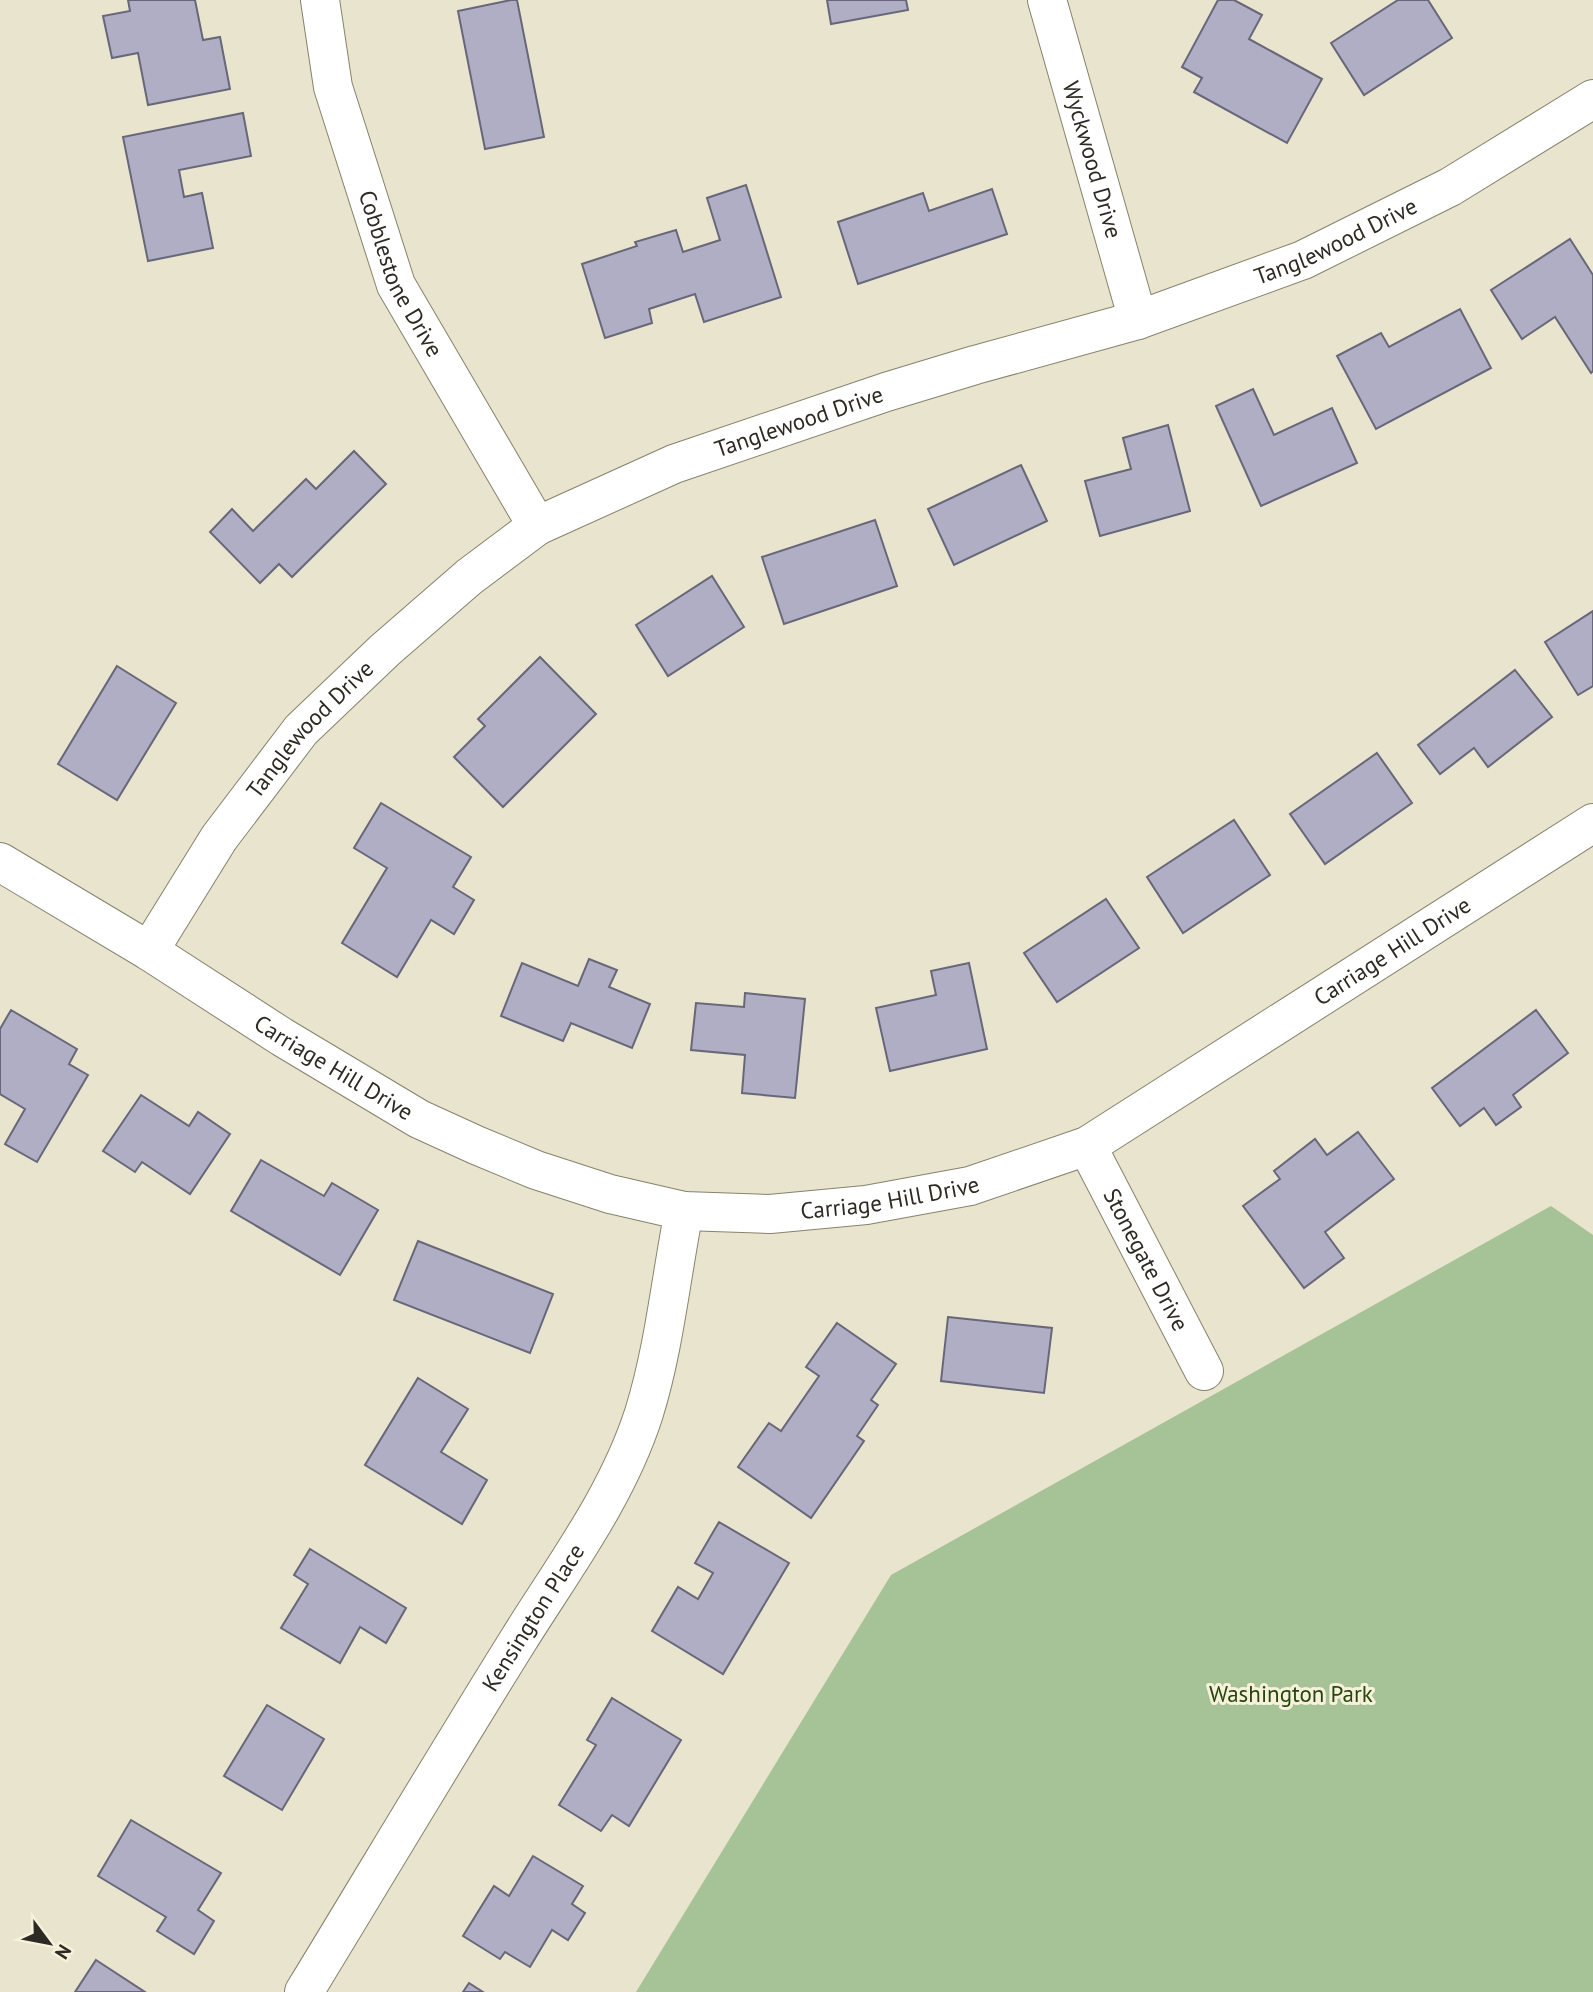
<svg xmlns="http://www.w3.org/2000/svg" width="1593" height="1992" viewBox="0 0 1593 1992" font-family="'PT Sans',sans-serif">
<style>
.green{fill:#a6c297}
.building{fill:#b0aec4;stroke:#68677a;stroke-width:2}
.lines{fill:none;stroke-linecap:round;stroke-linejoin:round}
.minor-casing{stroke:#86826d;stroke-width:40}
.minor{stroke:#fff;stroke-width:38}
.labels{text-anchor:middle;stroke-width:6;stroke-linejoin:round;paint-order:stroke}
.street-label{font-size:23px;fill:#2c2a22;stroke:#f6f1da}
.park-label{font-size:23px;fill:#27460f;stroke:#f6f1da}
</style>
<rect width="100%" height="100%" fill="#e9e4cd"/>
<path class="green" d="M1551 1206 1593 1235V1992H636L891 1575Z"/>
<g class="building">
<path d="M128 0H195L203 40 220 37 230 89 148 105 138 53 112 58 103 16 130 11Z"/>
<path d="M511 0H517L544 137 485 149 458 11Z"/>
<path d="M827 0H906L908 10 831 24Z"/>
<path d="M1218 0H1234L1262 15 1249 39 1322 79 1287 143 1194 92 1202 78 1182 67Z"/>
<path d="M1398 0H1428L1452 38 1364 95 1331 43Z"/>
<path d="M243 113 251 156 179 170 184 197 202 193 213 248 148 261 123 137Z"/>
<path d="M746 185 781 297 704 322 695 294 649 309 652 323 605 338 582 264 637 246 635 242 676 230 683 252 720 240 707 198Z"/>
<path d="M992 189 1007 234 858 284 838 222 923 193 929 211Z"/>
<path d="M1570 239 1593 275V371L1591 373 1555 317 1522 339 1491 290Z"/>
<path d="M1460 309 1491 368 1376 429 1337 356 1381 333 1389 347Z"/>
<path d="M1253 389 1274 435 1332 408 1357 463 1261 506 1216 406Z"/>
<path d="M1168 425 1190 511 1100 536 1085 481 1131 469 1123 438Z"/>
<path d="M354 451 386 484 292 577 279 564 260 583 210 532 232 509 253 531 306 479 316 489Z"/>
<path d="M1021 465 1047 521 954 565 928 509Z"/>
<path d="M875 520 897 586 784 624 762 557Z"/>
<path d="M712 576 744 627 668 676 636 625Z"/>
<path d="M1593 611V686L1578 695 1545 642Z"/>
<path d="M540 657 596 714 503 807 454 757 485 726 478 719Z"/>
<path d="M117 666 176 703 117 800 58 764Z"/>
<path d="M1515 670 1552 717 1488 767 1474 748 1440 774 1418 745Z"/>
<path d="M1377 753 1412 803 1325 864 1290 814Z"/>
<path d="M381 803 471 857 453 887 474 900 454 934 431 920 397 977 342 943 387 868 354 848Z"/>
<path d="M1234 820 1270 875 1183 933 1147 877Z"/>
<path d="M1106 899 1139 948 1057 1002 1024 953Z"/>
<path d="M589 959 617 970 609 987 650 1004 632 1048 571 1023 563 1041 501 1016 522 963 578 986Z"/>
<path d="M969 963 987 1049 890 1071 876 1008 936 995 931 971Z"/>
<path d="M745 993 805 999 795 1098 742 1093 745 1055 691 1050 696 1003 744 1007Z"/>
<path d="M11 1010 77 1049 69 1064 88 1075 37 1162 5 1144 25 1109 0 1094V1029Z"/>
<path d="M1536 1010 1568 1053 1513 1095 1521 1107 1496 1125 1484 1108 1460 1126 1432 1088Z"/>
<path d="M141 1095 189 1126 198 1112 230 1134 190 1194 142 1162 135 1172 103 1151Z"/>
<path d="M1358 1132 1394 1179 1325 1232 1344 1258 1304 1288 1243 1206 1280 1179 1274 1171 1315 1139 1327 1155Z"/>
<path d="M261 1160 324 1196 332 1183 378 1210 340 1275 231 1211Z"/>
<path d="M418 1241 553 1294 530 1353 394 1300Z"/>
<path d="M948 1317 1052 1328 1044 1393 941 1381Z"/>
<path d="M837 1323 896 1364 871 1400 878 1405 857 1436 864 1441 811 1518 738 1467 769 1423 781 1431 819 1376 806 1367Z"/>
<path d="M418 1378 468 1409 441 1452 487 1480 462 1524 365 1465Z"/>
<path d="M719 1522 789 1563 723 1674 652 1631 678 1587 698 1599 713 1573 695 1563Z"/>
<path d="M310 1549 406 1608 386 1643 360 1627 340 1663 281 1628 308 1584 294 1575Z"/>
<path d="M612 1698 681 1740 629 1826 612 1815 601 1831 559 1805 596 1745 587 1740Z"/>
<path d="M267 1705 324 1739 282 1810 224 1776Z"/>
<path d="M131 1820 221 1873 198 1910 214 1921 194 1954 157 1931 166 1917 98 1876Z"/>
<path d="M533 1856 583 1886 572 1904 585 1913 568 1940 552 1930 530 1967 505 1952 500 1959 463 1936 494 1886 509 1896Z"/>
<path d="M96 1960 145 1992H75Z"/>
<path d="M469 1983 483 1992H463Z"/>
</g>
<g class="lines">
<g class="minor-casing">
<g id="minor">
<path id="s1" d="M320 0 333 87 396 285 537 526"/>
<path id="s2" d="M1047 0 1138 320"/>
<path id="s3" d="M0 862 149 951 282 1037 419 1119 476 1145 536 1170 610 1194 684 1211 770 1214 866 1205 970 1186 1087 1146 1593 823"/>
<path id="s4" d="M149 951 219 838 301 730 385 650 469 577 537 526 674 464 886 392 975 365 1138 320 1303 260 1450 187 1593 99"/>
<path id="s5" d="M1087 1146 1204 1371"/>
<path id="s6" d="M304 1992C376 1874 446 1756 519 1639 564 1567 618 1495 644 1413 664 1349 671 1277 684 1211"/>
</g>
</g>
<use href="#minor" class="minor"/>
</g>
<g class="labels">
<g class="street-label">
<text dy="8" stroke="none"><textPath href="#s2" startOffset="166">Wyckwood Drive</textPath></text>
<text dy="8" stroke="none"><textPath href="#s4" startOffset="1430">Tanglewood Drive</textPath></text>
<text dy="8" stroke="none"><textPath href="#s1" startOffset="287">Cobblestone Drive</textPath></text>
<text dy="8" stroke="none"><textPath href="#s4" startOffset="863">Tanglewood Drive</textPath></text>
<text dy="8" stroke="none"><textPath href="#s4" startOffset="275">Tanglewood Drive</textPath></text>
<text dy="8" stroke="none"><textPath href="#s3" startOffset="1547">Carriage Hill Drive</textPath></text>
<text dy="8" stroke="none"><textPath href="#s3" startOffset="392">Carriage Hill Drive</textPath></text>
<text dy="8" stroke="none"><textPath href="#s3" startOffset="980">Carriage Hill Drive</textPath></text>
<text dy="8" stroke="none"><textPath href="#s5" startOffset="128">Stonegate Drive</textPath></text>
<text dy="8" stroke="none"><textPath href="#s6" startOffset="439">Kensington Place</textPath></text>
</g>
<g class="park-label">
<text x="1291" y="1702">Washington Park</text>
</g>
</g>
<g transform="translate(49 1943) rotate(122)" stroke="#f6f1da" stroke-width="5" paint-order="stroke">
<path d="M0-5L12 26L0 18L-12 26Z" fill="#2c2a22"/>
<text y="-10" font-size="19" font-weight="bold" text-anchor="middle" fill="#2c2a22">N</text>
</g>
</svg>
